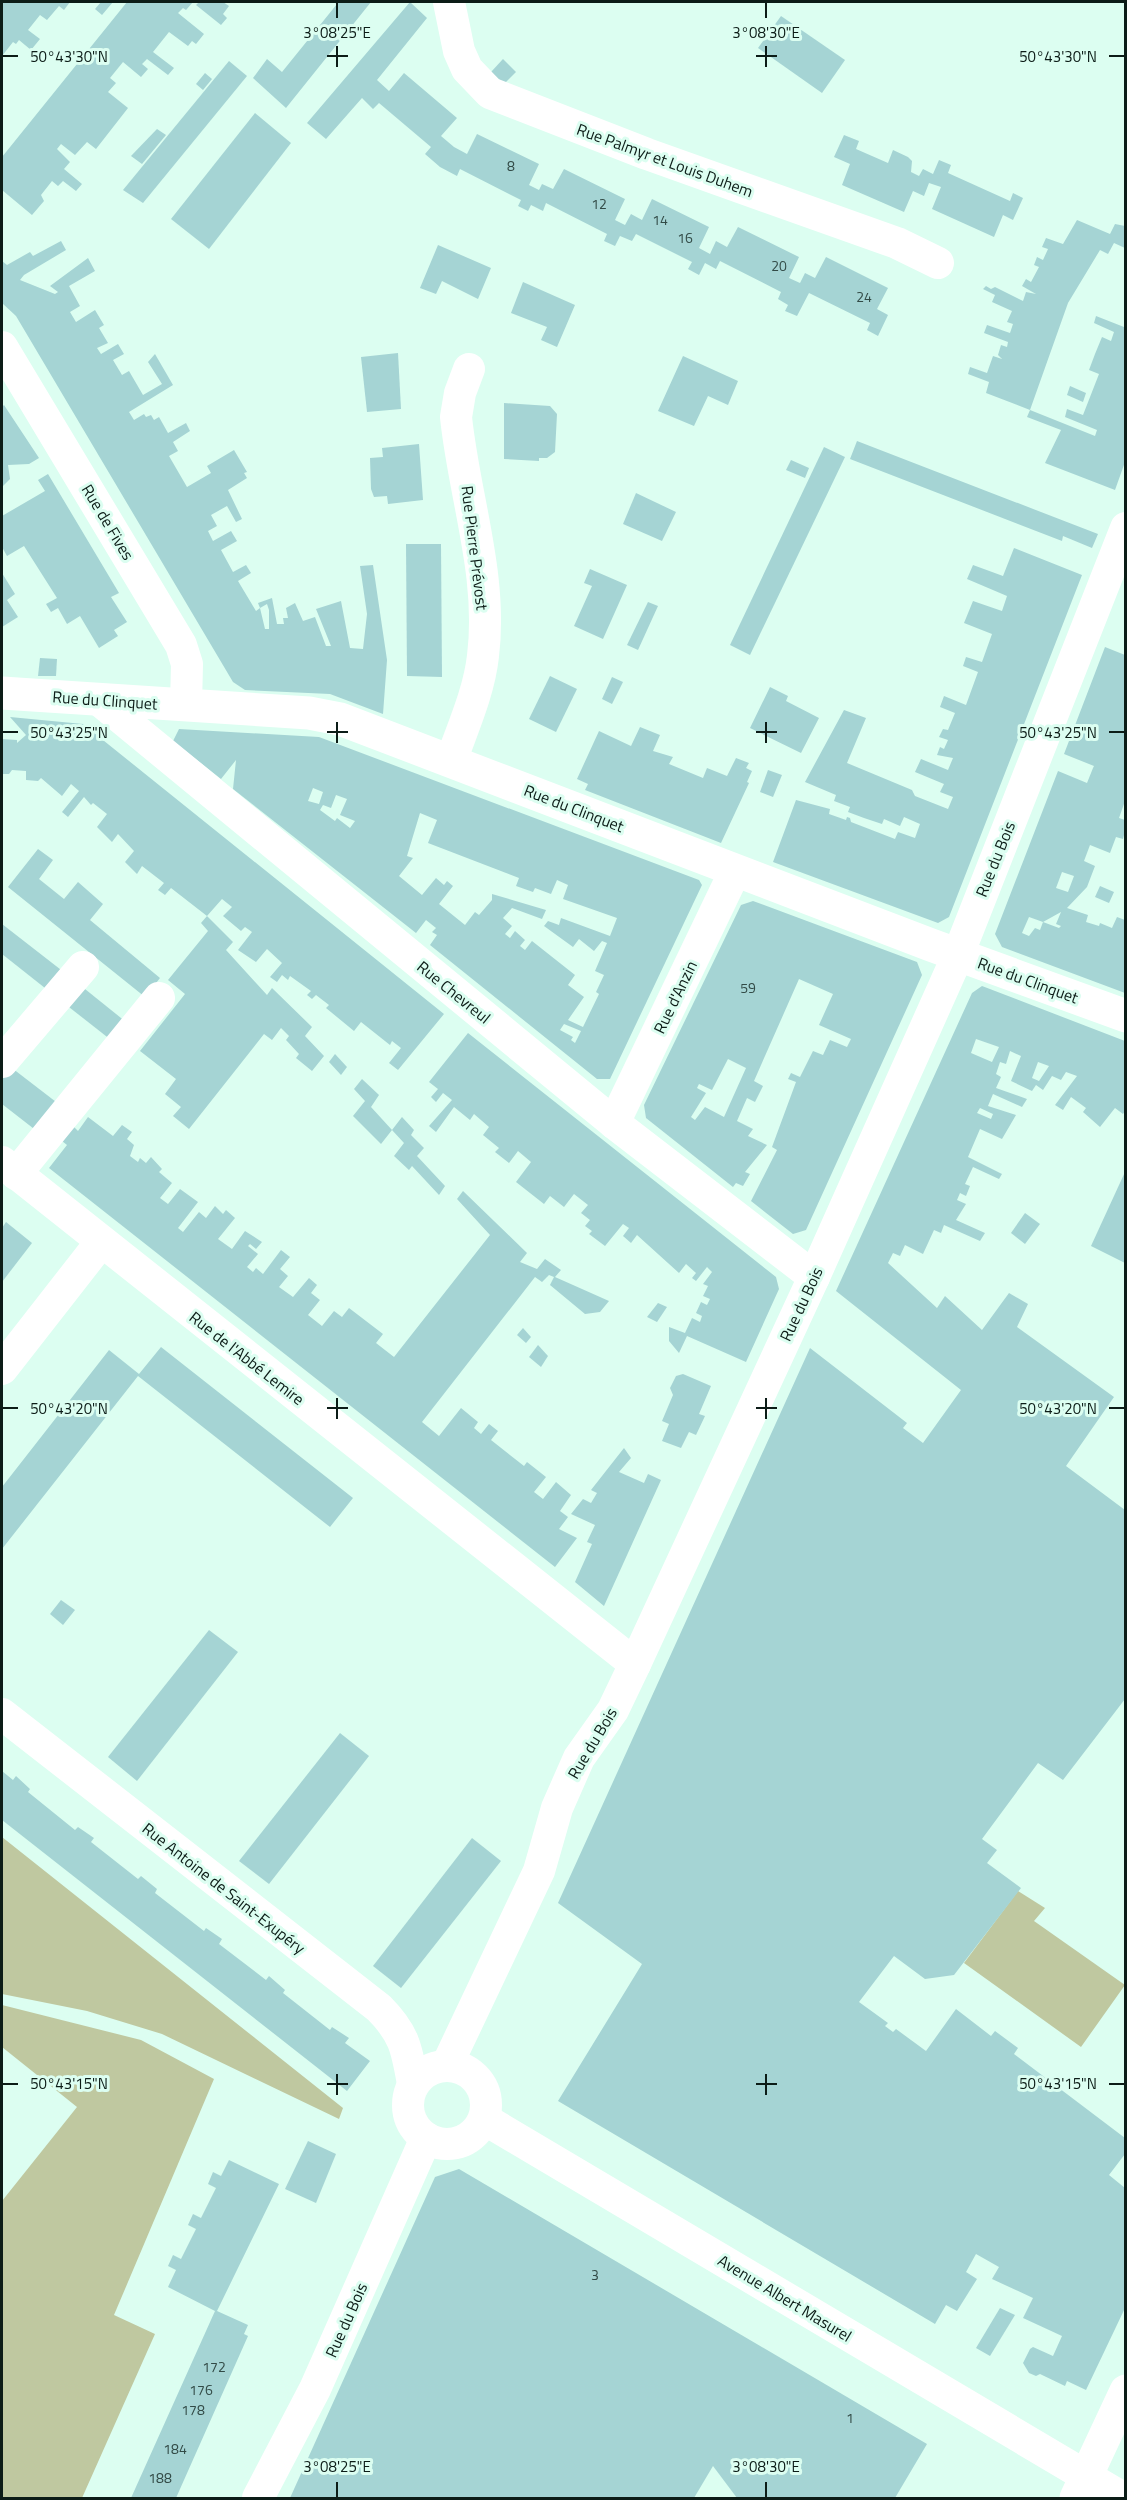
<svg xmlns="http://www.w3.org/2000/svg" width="1127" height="2500" viewBox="0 0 1127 2500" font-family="'Titillium Web',sans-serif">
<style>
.green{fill:#bfc8a0}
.building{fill:#a5d4d4;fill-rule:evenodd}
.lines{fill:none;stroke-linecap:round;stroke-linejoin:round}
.street{stroke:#fff;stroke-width:32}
.secondary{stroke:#fff;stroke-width:33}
.ticks{fill:none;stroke:#0c1c17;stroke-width:2}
.labels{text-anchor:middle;stroke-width:6;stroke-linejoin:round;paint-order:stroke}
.number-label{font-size:14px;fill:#324a46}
.street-label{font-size:16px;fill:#0c1c17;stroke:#dcfef1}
.ticks-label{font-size:15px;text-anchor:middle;fill:#0c1c17;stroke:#dcfef1;stroke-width:6;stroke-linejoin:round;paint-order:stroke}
</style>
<rect width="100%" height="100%" fill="#dcfef1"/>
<g class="green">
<path d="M2 1837 343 2108 339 2119 162 2034 87 2011 2 1994Z"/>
<path d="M1018 1891 1045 1908 1034 1921 1125 1985 1081 2047 964 1963Z"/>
<path d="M2 2005 141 2040 214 2079 114 2315 155 2334 82 2498H2V2201L77 2107 2 2047Z"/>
</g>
<g class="building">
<path d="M2 2H70L64 10 59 6 47 20 40 15 28 30 40 39 31 50 19 40 16 44 13 42 2 56Z"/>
<path d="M101 2H113L102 15 95 9Z"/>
<path d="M127 2H193L186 10 183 8 178 13 204 34 196 44 192 41 188 46 169 32 153 52 174 68 168 75 147 59 142 64 148 69 141 77 123 62 110 78 116 83 108 92 128 108 96 149 87 142 75 155 61 144 57 149 70 162 64 169 82 184 76 191 63 181 58 186 52 181 41 195 44 201 32 215 2 190V157Z"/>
<path d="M199 2H223L229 6 223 14 227 18 221 25 196 5Z"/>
<path d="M333 2H371L286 108 253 78 267 59 282 72 337 4Z"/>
<path d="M410 2 427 18 377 80 389 91 404 73 457 118 441 136 454 147 467 154 477 134 539 164 529 185 539 190 542 184 553 189 564 169 625 199 615 220 625 225 631 214 642 220 652 199 709 227 699 248 710 254 716 241 727 247 738 227 799 257 789 278 800 283 805 273 815 278 826 257 888 288 877 309 888 315 878 336 867 330 870 323 809 293 797 316 785 311 788 305 778 299 781 292 720 261 716 269 705 263 699 275 688 269 692 262 636 234 632 241 620 236 615 246 604 241 607 234 546 203 543 211 531 205 528 211 518 206 521 200 460 169 457 176 440 167 425 154 431 147 379 103 373 109 362 98 326 139 307 123Z"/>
<path d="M781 16 845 60 822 93 758 48Z"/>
<path d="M503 59 516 72 504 84 491 72Z"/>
<path d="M229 61 247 76 143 203 123 190Z"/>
<path d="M205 73 212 79 203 90 196 84Z"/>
<path d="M255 113 291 143 209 249 171 219Z"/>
<path d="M157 129 166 135 142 164 131 156Z"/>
<path d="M844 135 859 141 856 149 888 163 893 150 908 157 912 161 911 172 919 176 923 169 933 174 939 160 951 165 948 173 1010 201 1013 193 1023 198 1013 220 1003 215 994 237 932 209 941 187 929 183 924 196 913 191 904 212 842 185 850 164 834 157Z"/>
<path d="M1077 220 1110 234 1115 224 1125 226V248L1114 243 1108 254 1100 250 1068 303 1030 410 986 393 989 382 968 374 970 367 987 373 993 356 1002 359 998 355 1001 345 1007 347 1008 342 984 333 987 325 1010 333 1013 324 1007 322 1012 311 992 302 995 295 983 289 986 286 991 289 995 287 1023 301 1026 292 1036 294 1022 286 1026 279 1031 282 1039 267 1034 265 1037 257 1043 260 1048 249 1042 247 1046 238 1063 244Z"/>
<path d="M61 241 66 250 24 275 20 280 55 294 58 292 50 286 88 258 95 271 69 286 80 306 70 312 76 322 95 310 104 325 99 328 108 343 97 348 101 354 118 344 124 354 113 360 122 375 129 371 143 395 162 384 148 362 155 354 173 385 129 412 134 420 144 414 146 417 151 415 154 420 159 417 168 433 186 423 190 431 173 442 178 451 169 456 187 487 211 473 207 466 234 450 247 472 244 473 247 478 228 490 242 519 236 522 227 506 211 515 217 526 208 531 213 541 231 531 237 541 221 550 233 572 246 565 251 573 238 581 256 611 260 608 258 603 272 598 277 624H284L283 618H288L286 608 295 603 303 621 315 617 326 646H331L316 609 341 601 350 648 363 649 367 614 360 566 373 565 387 660 383 714 330 694 245 690 233 682 16 316 2 303V261L7 265 30 252 33 256ZM267 604 269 610V629H265L260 608Z"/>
<path d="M438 245 491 268 478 299 442 281 436 294 420 288Z"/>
<path d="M523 282 575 305 557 347 541 340 547 327 511 313Z"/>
<path d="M1096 316 1124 327 1125 323V462L1115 490 1045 463 1061 430 1027 417 1030 410 1095 436 1097 430 1065 417 1067 409 1083 415 1099 374 1089 370 1095 354 1102 337 1111 341 1114 332 1094 323Z"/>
<path d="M398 353 401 409 367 412 361 357Z"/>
<path d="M683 356 738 381 728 405 708 396 694 426 658 411Z"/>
<path d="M1070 386 1086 393 1083 402 1067 395Z"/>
<path d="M504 403 550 406 557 414 555 452 547 458H539V461L504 459Z"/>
<path d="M4 405 39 458 29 464 8 465 10 479 2 487V407Z"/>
<path d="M857 441 1098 534 1092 548 1063 536 1062 541 850 459Z"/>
<path d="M419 444 423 500 388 504 387 496 374 497 371 489 370 458 383 457 382 448Z"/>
<path d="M824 447 845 457 750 655 730 645Z"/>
<path d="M791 460 809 468 805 478 786 470Z"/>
<path d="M48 474 119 593 111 597 127 622 114 630 118 636 99 648 80 616 67 624 58 608 51 612 46 604 57 598 24 546 7 556 2 547V516L45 491 38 480Z"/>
<path d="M636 493 676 512 662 541 623 524Z"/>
<path d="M406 544H441L442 677 407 676Z"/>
<path d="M1014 548 1082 575 949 917 938 923 773 862 796 800 830 809 829 814 846 820 847 817 850 818 851 822 895 839 898 832 915 838 920 824 904 817 900 826 884 819 882 824 864 818 848 812 850 807 834 801 836 795 805 782 844 710 866 718 847 763 912 790 915 796 948 809 953 797 940 792 944 784 915 772 921 759 948 770 953 758 937 755 940 747 944 749 948 740 939 737 943 729 948 730 955 713 940 707 944 696 966 705 978 672 963 666 966 657 982 662 992 634 964 623 973 601 1002 611 1007 596 967 579 973 565 1003 576Z"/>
<path d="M590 569 627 585 603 639 574 626 592 586 584 583Z"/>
<path d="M2 573 15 594 7 600 18 617 2 627Z"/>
<path d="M648 602 658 606 638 650 627 645Z"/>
<path d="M1105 647 1125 655V801L1119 818 1125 820V831L1123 839 1116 837 1110 853 1090 845 1084 861 1095 866 1087 887 1067 908 1088 915 1086 922 1099 926 1100 923 1112 928 1117 917 1125 920V993L1002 947 995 934 1058 771 1087 783 1093 768 1094 766 1064 754ZM1062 872 1074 876 1068 892 1056 888ZM1061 912 1056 924 1061 926 1059 928 1043 922ZM1029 917 1043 922 1040 930 1035 928 1029 936 1022 933Z"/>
<path d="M40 658 57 659 56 676H38Z"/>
<path d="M550 676 577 689 556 732 529 719Z"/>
<path d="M612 677 623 682 612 704 602 699Z"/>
<path d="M770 687 788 696 786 701 819 718 801 753 750 728Z"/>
<path d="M10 717 83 724 444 1014 398 1070 389 1063 401 1048 392 1041 390 1045 361 1022 354 1031 326 1008 329 1005 316 995 312 999 307 995 311 991 290 976 288 980 282 975 277 982 270 977 282 963 267 949 256 962 238 950 252 932 245 927 241 931 223 916 232 907 222 899 207 916 233 942 226 950 267 995 272 988 312 1027 305 1036 324 1056 312 1071 296 1058 299 1054 286 1040 289 1036 281 1028 272 1040 264 1034 189 1129 173 1116 181 1107 165 1094 176 1079 140 1051 185 994 168 980 208 931 201 923 207 916 171 888 165 895 158 890 164 883 142 866 137 874 125 862 134 851 118 834 112 842 97 827 107 814 93 803 91 805 84 797 68 817 62 812 79 791 71 784 62 796 41 778 38 781 26 780V771L12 770 9 774H2V739L17 740V743L26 735Z"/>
<path d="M640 727 660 735 653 751 673 757 669 764 703 778 707 768 727 776 736 758 749 763 746 768 752 771 747 782 749 783 721 843 585 790 588 784 577 779 599 731 631 746Z"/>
<path d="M179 729 319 737 699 880 702 885 610 1079H597L430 945 437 935 432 932 436 928 426 920 416 933 233 789 236 760 221 779 173 741ZM313 788 323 792 319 804 308 801ZM336 795 347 799 340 815 355 821 350 828 337 818 335 821 320 810 323 805 331 808ZM420 813 437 820 428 843 519 878 516 886 533 892 535 888 551 894 557 880 568 885 563 899 617 918 610 936 561 918 559 925 548 921 544 926 573 947 579 939 594 951 602 941 607 943 595 971 604 975 596 992 599 994 583 1027 568 1020 584 997 568 985 575 975 532 941 525 950 520 946 525 940 515 931 510 938 505 934 512 926 503 918 512 908 542 919 546 910 492 894V900L479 915 475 912 465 925 439 904 453 886 447 881 444 885 436 878 422 895 399 876 413 858 407 856ZM564 1024 581 1031 575 1043 571 1040 573 1037 560 1030Z"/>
<path d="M768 770 782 775 773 797 760 792Z"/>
<path d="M38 849 53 860 39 879 64 899 78 882 103 904 90 920 160 978 145 997 8 887Z"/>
<path d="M1100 886 1114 892 1109 903 1095 897Z"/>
<path d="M753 901 917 962 922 975 806 1230 793 1234 751 1201 777 1150 772 1147 796 1082 788 1079 791 1073 800 1077 813 1051 823 1055 830 1040 847 1047 851 1039 819 1025 833 994 799 979 754 1081 763 1086 755 1102 747 1098 737 1121 753 1129 748 1136 767 1145 745 1172 750 1174 743 1186 736 1183 733 1187 646 1118 644 1105 741 905ZM728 1059 746 1068 724 1117 705 1107 695 1120 691 1117 706 1093 697 1088 699 1084 712 1090Z"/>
<path d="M2 924 65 973 50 992 2 954Z"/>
<path d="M75 981 126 1022 111 1040 60 1000Z"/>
<path d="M982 986 1125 1041V1111L1123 1114 1115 1108 1100 1127 1083 1112 1086 1108 1071 1097 1063 1110 1055 1105 1077 1076 1066 1072 1061 1080 1052 1076 1043 1090 1036 1085 1032 1091 1011 1081 1021 1056 1010 1051 1006 1064 1000 1062 996 1074 1001 1077 996 1088 1027 1099 1022 1107 993 1094 988 1106 1016 1115 1002 1139 980 1129 968 1157 1002 1174 999 1179 973 1167 965 1184 970 1186 966 1196 960 1193 957 1200 966 1204 956 1220 985 1233 980 1241 944 1225 941 1233 934 1230 923 1254 905 1245 900 1256 893 1253 888 1263 937 1308 945 1296 982 1330 1009 1293 1028 1304 1017 1327 1114 1397 1066 1466 1125 1510V1699L1063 1780 1038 1763 982 1839 997 1850 987 1863 1021 1888 954 1975 925 1979 894 1956 859 2002 888 2023 885 2026 893 2032 896 2029 926 2051 956 2009 991 2036 995 2031 1018 2048 1014 2054 1125 2138V2154L1109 2175 1125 2188V2308L1086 2390 1067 2381 1065 2386 1040 2374 1036 2376 1029 2373 1023 2363 1030 2349 1033 2347 1053 2356 1062 2336 1023 2318 1033 2298 992 2279 999 2267 976 2254 966 2272 977 2279 957 2311 946 2305 935 2324 558 2101 642 1964 558 1903 810 1348 907 1423 903 1428 923 1443 961 1390 836 1291 972 993ZM976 1039 999 1047 992 1062 971 1053ZM1038 1062 1049 1066 1039 1081 1032 1078ZM980 1108 993 1114 991 1119 977 1113Z"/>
<path d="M468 1033 776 1277 779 1289 746 1362 687 1336 679 1353 669 1341V1327L685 1333 692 1318 700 1322 702 1316 696 1313 701 1302 707 1305 710 1299 703 1296 708 1286 703 1284 712 1272 707 1267 696 1281 692 1278 696 1273 686 1264 679 1273 637 1235 631 1243 623 1236 629 1228 623 1224 605 1246 589 1234 592 1231 585 1226 590 1220 581 1213 588 1205 574 1194 564 1207 550 1196 544 1204 516 1182 531 1162 518 1151 509 1163 495 1152 499 1148 483 1135 489 1127 474 1114 470 1120 454 1107 436 1132 429 1126 452 1100 443 1093 436 1102 431 1097 438 1089 429 1082Z"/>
<path d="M335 1054 347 1067 341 1075 329 1062Z"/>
<path d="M8 1065 60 1105 38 1132 2 1104V1073Z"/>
<path d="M362 1079 379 1095 371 1107 392 1130 381 1144 353 1116 365 1101 354 1089Z"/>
<path d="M88 1117 113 1136 122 1125 132 1132 127 1139 134 1145 130 1156 138 1162 140 1158 146 1163 151 1157 162 1169 159 1172 172 1183 160 1198 168 1204 180 1189 198 1202 178 1228 183 1232 199 1212 206 1218 215 1206 223 1214 226 1210 235 1218 218 1239 232 1249 245 1231 262 1242 256 1249 250 1244 248 1246 258 1254 247 1267 253 1272 256 1268 263 1274 281 1250 290 1257 280 1269 288 1276 279 1287 293 1297 309 1278 317 1285 311 1293 320 1300 308 1315 322 1326 334 1311 342 1317 349 1308 383 1334 376 1343 394 1357 490 1235 457 1199 463 1191 527 1253 520 1262 537 1269 545 1259 561 1270 555 1277 609 1301 600 1312 585 1314 550 1285 554 1277 549 1275 542 1282 535 1277 422 1422 439 1436 461 1408 478 1422 474 1428 481 1434 489 1424 498 1431 491 1440 524 1466 527 1462 546 1477 534 1492 543 1499 556 1482 571 1495 560 1511 568 1517 559 1529 577 1538 555 1567 49 1168 67 1145 62 1141 74 1127 78 1131Z"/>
<path d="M402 1117 414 1130 411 1135 424 1148 417 1156 445 1186 439 1195 412 1166 409 1170 394 1156 404 1143 392 1130Z"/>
<path d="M1125 1172V1263L1091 1246Z"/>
<path d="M1025 1213 1040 1224 1025 1244 1011 1233Z"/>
<path d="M6 1222 32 1243 2 1282V1228Z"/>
<path d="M658 1303 667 1307 657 1322 647 1317Z"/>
<path d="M523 1328 531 1337 526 1343 517 1335Z"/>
<path d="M538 1345 548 1356 541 1367 529 1357Z"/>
<path d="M161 1347 353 1498 330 1527 138 1376 2 1549V1487L109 1350 139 1374Z"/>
<path d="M683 1374 711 1386 699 1414 705 1416 696 1435 689 1432 681 1448 662 1441 669 1424 662 1421 673 1395 670 1388 676 1376Z"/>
<path d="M624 1448 631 1458 619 1472 644 1483 648 1474 661 1480 604 1606 575 1582 592 1544 587 1542 595 1525 571 1514 583 1499 591 1503 597 1493 591 1490Z"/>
<path d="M61 1600 75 1610 63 1625 50 1614Z"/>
<path d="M209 1630 238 1652 137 1781 108 1757Z"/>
<path d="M340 1733 369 1756 269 1884 239 1861Z"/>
<path d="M2 1771 13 1780 16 1776 30 1789 28 1792 75 1830 78 1827 94 1838 91 1842 138 1879 141 1876 157 1889 155 1893 204 1931 206 1928 222 1939 219 1944 266 1980 269 1976 285 1990 283 1993 330 2030 332 2027 349 2038 345 2043 370 2061 347 2091 2 1820Z"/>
<path d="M472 1838 501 1861 401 1988 373 1966Z"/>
<path d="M308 2141 336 2154 316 2203 285 2189Z"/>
<path d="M229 2160 279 2184 217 2311 248 2325 244 2334 248 2336 176 2498H131L215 2311 168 2287 176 2270 168 2266 173 2255 181 2259 196 2229 188 2225 193 2214 201 2218 216 2188 208 2184 213 2172 221 2176Z"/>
<path d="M459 2169 927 2444 895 2498H737L713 2466 694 2498H290L435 2177Z"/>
<path d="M1000 2308 1015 2315 990 2356 976 2348Z"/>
</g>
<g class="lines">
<g class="street">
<path d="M449 2 459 51 467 69 490 93 647 154 897 243 938 263"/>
<path d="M2 347 181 645 187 664 186 705"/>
<path d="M99 700 614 1123 814 1277"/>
<path d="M451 761C463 727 479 692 483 656 493 575 464 496 456 417L460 393 469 369"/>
<path d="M2 1062 83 967"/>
<path d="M614 1123 735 871"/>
<path d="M2 1162 635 1664"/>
<path d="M16 1174 159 998"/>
<path d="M2 1369 101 1242"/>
<path d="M2 1714 379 2008C405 2034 407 2050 413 2084"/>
<path d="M447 2065 539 1871 557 1808 579 1758 613 1710 635 1664 814 1277 958 955 1126 528"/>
<circle cx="447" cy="2105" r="39"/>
<path d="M484 2119 1123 2498"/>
<path d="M258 2498 315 2389 426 2138"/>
</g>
<g class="secondary">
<path d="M2 693 309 713 340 719 931 945 1126 1016"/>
<path d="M1076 2498 1126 2391"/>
</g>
</g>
<path class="ticks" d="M337 3V18M766 3V18M337 46V67M766 46V67M3 56H18M327 56H348M756 56H777M1109 56H1124M337 722V743M766 722V743M3 732H18M327 732H348M756 732H777M1109 732H1124M337 1398V1419M766 1398V1419M3 1408H18M327 1408H348M756 1408H777M1109 1408H1124M337 2074V2095M766 2074V2095M3 2084H18M327 2084H348M756 2084H777M1109 2084H1124M337 2482V2497M766 2482V2497"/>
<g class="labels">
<g class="number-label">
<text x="511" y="171">8</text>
<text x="599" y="209">12</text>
<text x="660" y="225">14</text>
<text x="685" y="243">16</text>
<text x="779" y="271">20</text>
<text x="864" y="302">24</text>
<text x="748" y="993">59</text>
<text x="595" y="2280">3</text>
<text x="214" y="2372">172</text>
<text x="201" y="2395">176</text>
<text x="193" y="2415">178</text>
<text x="850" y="2423">1</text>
<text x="175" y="2454">184</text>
<text x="160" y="2483">188</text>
</g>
<g class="street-label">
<text transform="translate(665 160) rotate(20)" y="6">Rue Palmyr et Louis Duhem</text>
<text transform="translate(108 522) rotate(59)" y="6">Rue de Fives</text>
<text transform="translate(475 548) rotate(83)" y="6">Rue Pierre Prévost</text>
<text transform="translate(105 700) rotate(4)" y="6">Rue du Clinquet</text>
<text transform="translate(574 808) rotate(21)" y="6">Rue du Clinquet</text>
<text transform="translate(995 859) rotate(-68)" y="6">Rue du Bois</text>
<text transform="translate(1028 980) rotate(20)" y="6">Rue du Clinquet</text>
<text transform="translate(454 992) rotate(39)" y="6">Rue Chevreul</text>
<text transform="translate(675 997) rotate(-64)" y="6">Rue d'Anzin</text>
<text transform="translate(801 1304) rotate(-65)" y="6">Rue du Bois</text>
<text transform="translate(247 1358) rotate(38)" y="6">Rue de l'Abbé Lemire</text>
<text transform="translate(592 1743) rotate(-59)" y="6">Rue du Bois</text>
<text transform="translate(224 1888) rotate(38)" y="6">Rue Antoine de Saint-Exupéry</text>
<text transform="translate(785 2298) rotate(31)" y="6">Avenue Albert Masurel</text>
<text transform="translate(346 2320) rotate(-66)" y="6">Rue du Bois</text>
</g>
</g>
<g class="ticks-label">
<text x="337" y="38">3°08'25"E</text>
<text x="766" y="38">3°08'30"E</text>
<text x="69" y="62">50°43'30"N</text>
<text x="1058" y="62">50°43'30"N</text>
<text x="69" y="738">50°43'25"N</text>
<text x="1058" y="738">50°43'25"N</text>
<text x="69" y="1414">50°43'20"N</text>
<text x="1058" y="1414">50°43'20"N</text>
<text x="69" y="2089">50°43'15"N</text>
<text x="1058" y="2089">50°43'15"N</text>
<text x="337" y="2472">3°08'25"E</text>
<text x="766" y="2472">3°08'30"E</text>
</g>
<rect width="1127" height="2500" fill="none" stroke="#0c1c17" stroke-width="6"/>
</svg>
